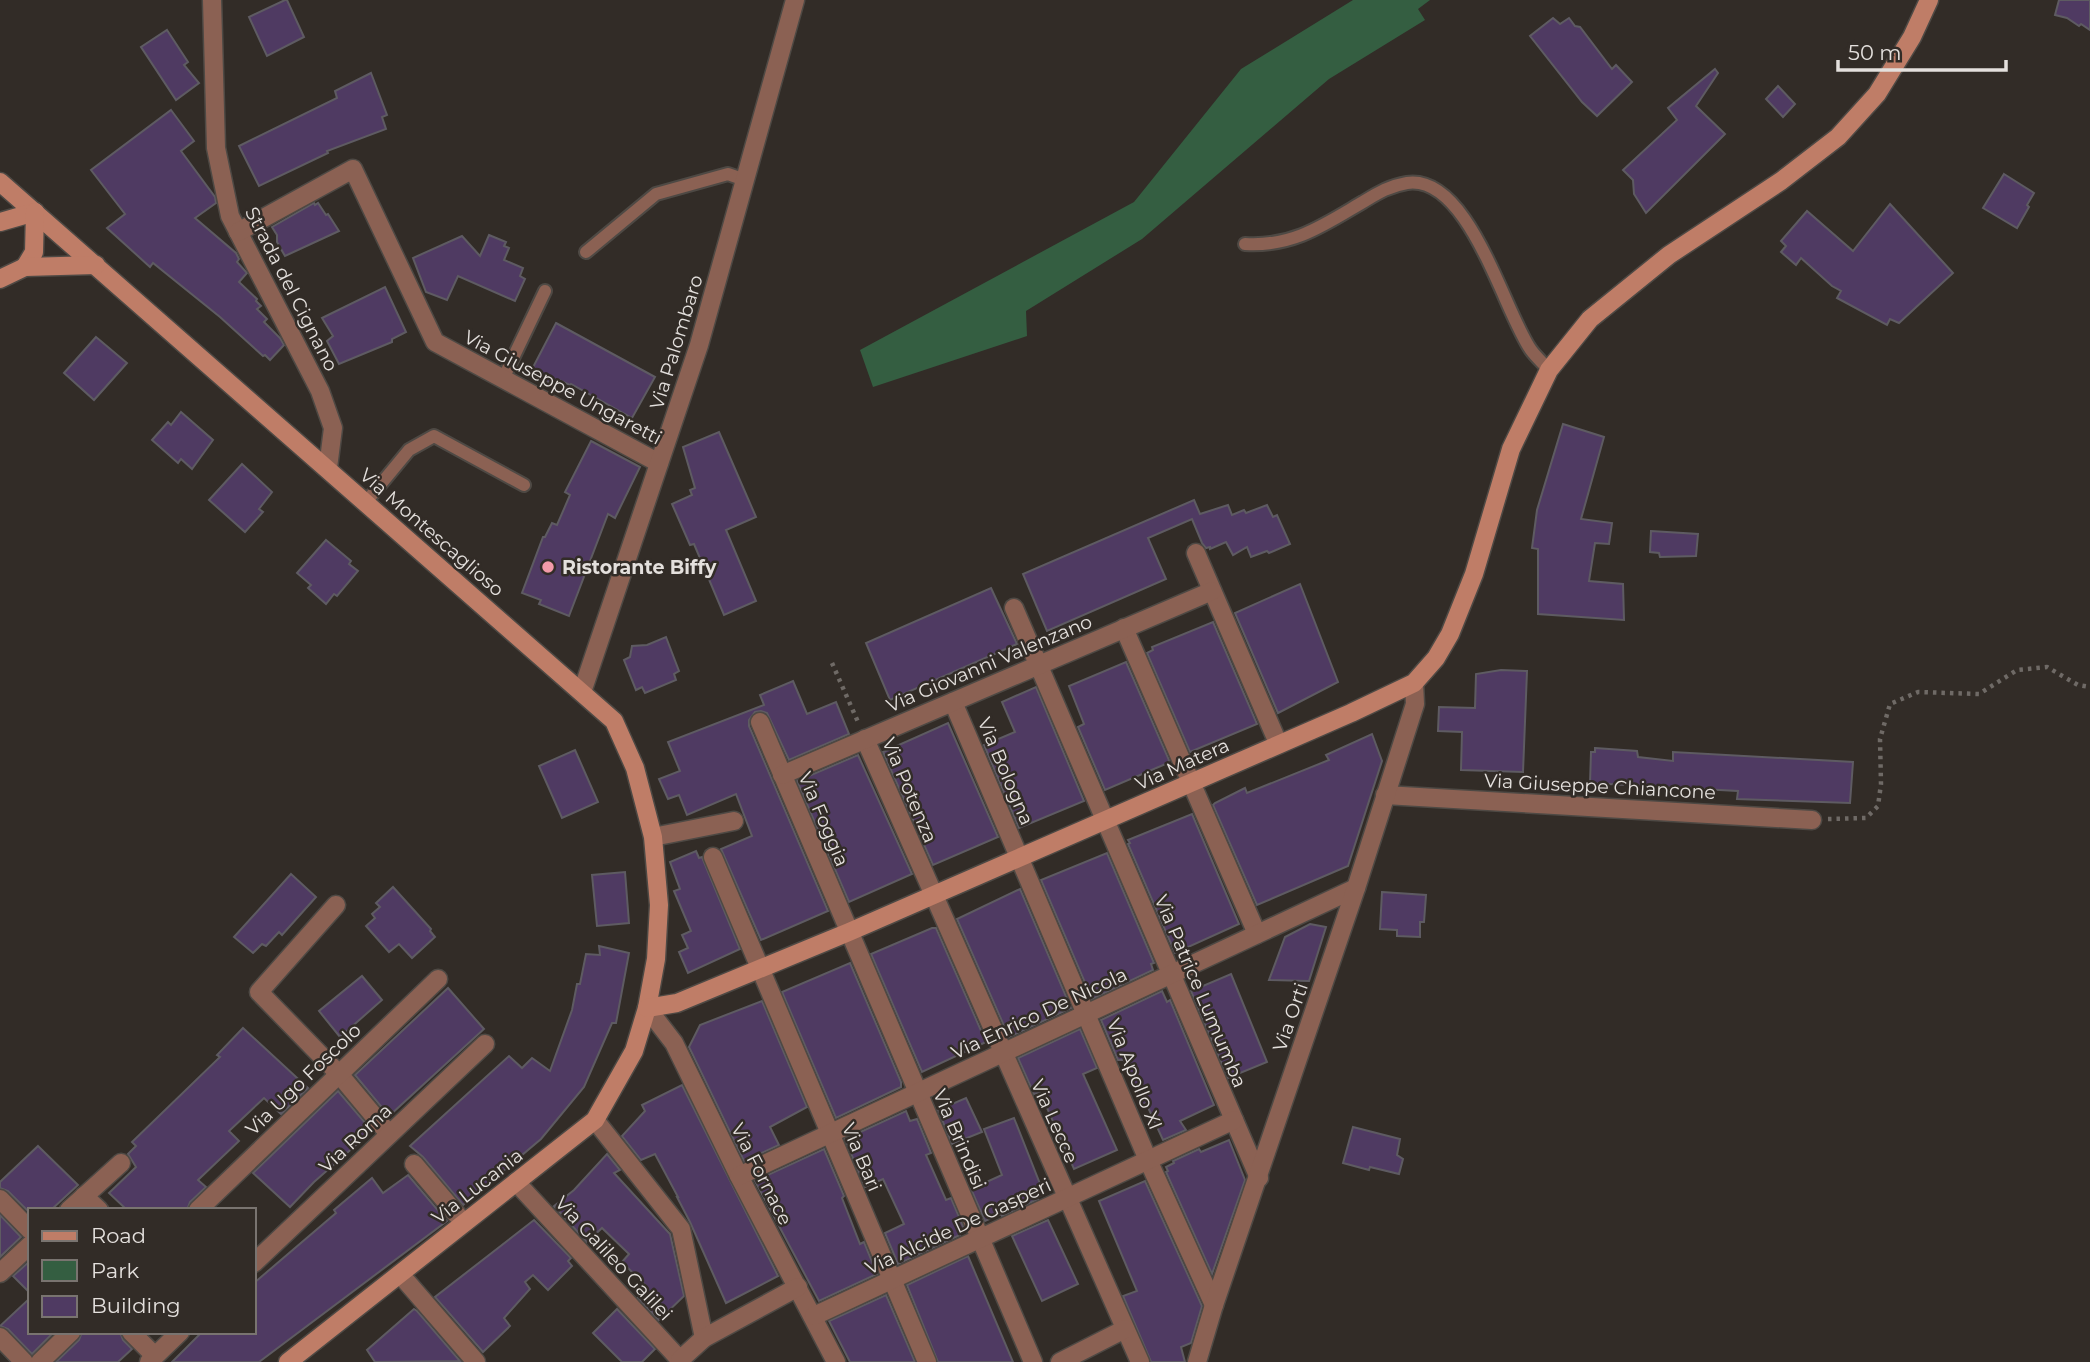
<svg xmlns="http://www.w3.org/2000/svg" width="2090" height="1362" viewBox="0 0 2090 1362" font-family="Montserrat,sans-serif">
<style>
.green{fill:#345e41}
.building{fill:#4f3a62;stroke:#5e5b62;stroke-width:2}
.lines{fill:none;stroke-linecap:round;stroke-linejoin:round}
.lane-casing{stroke:#4e4944;stroke-width:16}
.street-casing{stroke:#4e4944;stroke-width:21}
.secondary-casing{stroke:#4e4944;stroke-width:21}
.path{stroke:#6f6a66;stroke-width:4.5;stroke-dasharray:3.5 5;stroke-linecap:butt}
.lane{stroke:#8b6153;stroke-width:12}
.street{stroke:#8b6153;stroke-width:18}
.secondary{stroke:#bf7d67;stroke-width:18}
.poi-dot{fill:#f39aa9;stroke:#322c27;stroke-width:2.5}
.labels{text-anchor:middle;stroke-width:5;stroke-linejoin:round;paint-order:stroke}
.street-label{font-size:19px;fill:#e4e0dd;stroke:#322c27}
.poi-label{font-size:19px;font-weight:bold;fill:#e4e0dd;stroke:#322c27;text-anchor:start}
</style>
<rect width="100%" height="100%" fill="#322c27"/>
<path class="green" d="M1353 0H1430L1418 9 1425 20 1329 79 1142 239 1026 311 1027 336 873 387 860 350 1134 202 1241 69Z"/>
<g class="building">
<path d="M285 0H287L304 37 267 56 249 17Z"/>
<path d="M2059 0H2090V30L2081 24 2079 26 2067 18 2055 15Z"/>
<path d="M1553 18 1560 24 1569 18 1575 26 1580 27 1612 69 1616 65 1632 82 1597 116 1582 102 1530 36Z"/>
<path d="M167 30 188 62 184 65 199 83 176 100 141 47Z"/>
<path d="M1715 69 1718 73 1696 106 1725 134 1646 213 1634 194 1633 180 1623 170 1677 120 1668 108Z"/>
<path d="M371 73 387 115 382 117 386 129 327 151 328 153 259 186 239 146 337 98 335 91Z"/>
<path d="M1778 86 1795 104 1783 117 1766 99Z"/>
<path d="M171 110 194 141 181 151 215 197 216 203 195 218 236 253 239 259 237 262 247 273 239 282 257 299 256 301 261 306 257 309 267 319 264 322 280 338 284 345 270 360 265 355 263 356 220 317 153 263 150 267 107 228 125 214 91 170Z"/>
<path d="M2004 174 2034 193 2027 205 2029 207 2017 228 1983 208Z"/>
<path d="M314 203 315 205 318 203 326 215 328 214 339 231 285 256 277 242V235L272 227Z"/>
<path d="M1890 204 1953 273 1899 323 1890 319 1887 325 1837 298 1841 291 1832 286 1801 258 1796 265 1781 252 1786 246 1781 241 1807 211 1853 251Z"/>
<path d="M489 235 506 242 504 246 509 248 504 260 523 268 520 276 525 279 515 301 458 276 447 300 426 292 413 258 462 236 480 256Z"/>
<path d="M385 287 406 332 392 339V342L339 364 327 341 333 336 322 318Z"/>
<path d="M556 323 655 377 632 418 571 384 570 385 559 380 556 386 530 373Z"/>
<path d="M96 337 127 363 94 400 64 373Z"/>
<path d="M181 412 213 440 192 469 181 459 178 463 152 440 168 422 171 425Z"/>
<path d="M1563 424 1604 437 1581 519 1612 523 1609 544 1595 543 1589 581 1623 584 1624 620 1538 614V549L1532 548 1537 510Z"/>
<path d="M719 432 756 517 726 530 756 601 724 615 694 544 690 545 672 504 692 495 690 490 695 488 683 447Z"/>
<path d="M591 441 640 467 615 518 608 514 569 616 539 604 541 600 522 593 543 537H545L552 523 557 525 570 495 565 492Z"/>
<path d="M242 464 272 492 259 509 263 512 245 532 209 500Z"/>
<path d="M1194 500 1200 514 1228 505 1232 515 1244 510 1246 513 1267 505 1273 517 1277 515 1290 544 1269 553 1267 551 1251 557 1247 547 1233 555 1226 542 1210 549V547L1206 548 1202 543 1192 519 1148 538 1166 579 1047 631 1023 574Z"/>
<path d="M1651 531 1698 534 1696 556 1660 557 1659 553 1650 552Z"/>
<path d="M326 540 351 561 349 564 358 571 337 596 334 594 326 604 308 588 311 585 297 573Z"/>
<path d="M1300 584 1338 682 1278 713 1235 613Z"/>
<path d="M991 588 1017 644 890 700 866 643Z"/>
<path d="M1213 622 1257 724 1190 752 1147 653 1153 650 1152 647Z"/>
<path d="M666 637 679 671 674 674 676 680 645 693 642 687 636 690 624 660 630 657 632 646 647 645Z"/>
<path d="M1126 662 1169 760 1168 763 1105 790 1078 727 1084 724 1069 686Z"/>
<path d="M1501 670 1527 671 1523 772 1461 770 1462 732 1438 731 1439 707 1475 708 1476 674Z"/>
<path d="M793 681 807 714 836 702 849 734 789 760 767 713 761 711 755 712 749 720V726L828 911 761 940 721 849 752 836 736 794 687 815 679 795 668 799 659 779 680 771 668 742 764 705 760 695Z"/>
<path d="M1036 687 1084 801 1019 828 984 745 1015 732 1002 702Z"/>
<path d="M948 723 998 837 933 865 883 752Z"/>
<path d="M1372 734 1382 761 1348 866 1257 905 1213 805 1215 803 1245 788 1247 793 1329 760 1326 755Z"/>
<path d="M1595 748 1637 751 1638 757 1673 761V752L1853 762 1850 803 1737 799 1738 791 1590 783 1591 752H1595Z"/>
<path d="M575 750 598 802 562 818 539 766Z"/>
<path d="M858 755 912 874 849 902 797 781Z"/>
<path d="M1192 814 1239 924 1175 953 1128 844 1130 843 1128 840Z"/>
<path d="M696 851 699 858 702 857 740 949 688 973 679 952 688 948 682 935 691 931 674 891 680 889 670 862Z"/>
<path d="M1107 853 1154 963 1151 964 1153 970 1092 999 1041 880Z"/>
<path d="M625 872 629 923 597 926 592 875Z"/>
<path d="M291 874 316 897 282 935 279 932 266 946 262 944 253 953 234 937Z"/>
<path d="M393 887 431 929 430 931 435 937 412 958 399 944 389 952 366 926 375 918 372 914 380 907 376 903Z"/>
<path d="M1020 889 1071 1008 1009 1037 957 919Z"/>
<path d="M1382 892 1426 895 1424 922H1420V937L1397 936V930L1380 929Z"/>
<path d="M1310 924 1326 927 1309 981 1269 980 1285 937Z"/>
<path d="M932 928H936L986 1042 922 1072 871 954Z"/>
<path d="M599 946 629 953 616 1023H612L584 1087 541 1139 463 1205 423 1157 410 1146 509 1056 522 1068 532 1058 550 1071 572 1010 577 984H580L586 954 600 955Z"/>
<path d="M850 963 901 1082V1087L836 1118 782 992Z"/>
<path d="M1231 974 1267 1062 1228 1078 1191 991Z"/>
<path d="M362 976 382 1000 340 1037 319 1011Z"/>
<path d="M448 988 484 1029 389 1116 355 1075Z"/>
<path d="M1162 991 1167 1002 1170 1000 1214 1105 1180 1121 1186 1130 1163 1140 1146 1103 1142 1106 1124 1060H1118L1101 1020Z"/>
<path d="M762 1001 807 1107 770 1127 779 1145 744 1161 689 1047 700 1025Z"/>
<path d="M243 1028 308 1088 281 1114 264 1098 229 1131 239 1141 198 1180 206 1187 190 1202 187 1210H127L109 1193 136 1167 128 1154 136 1146 132 1142 220 1057 217 1055Z"/>
<path d="M1080 1029 1097 1068 1083 1074 1117 1150 1074 1169 1040 1092 1034 1094 1018 1058Z"/>
<path d="M682 1085 778 1276 726 1303 690 1222 677 1197H678L655 1154 641 1160 622 1136 645 1111 642 1105Z"/>
<path d="M338 1091 372 1131 314 1182 290 1207 253 1173Z"/>
<path d="M966 1098 982 1132 952 1144 938 1110Z"/>
<path d="M906 1111 910 1121 917 1119 931 1153 926 1155 946 1200 951 1198 965 1231 959 1233 960 1235 898 1264 885 1233 904 1224 883 1179 865 1187 845 1139Z"/>
<path d="M1014 1118 1044 1194 1037 1197 1038 1199 1002 1216 1001 1214 985 1221 971 1189 1002 1175 984 1129Z"/>
<path d="M1353 1127 1400 1139 1397 1155 1403 1159 1399 1174 1370 1167 1369 1170 1343 1163Z"/>
<path d="M1229 1140 1245 1180 1212 1274 1166 1172 1168 1171 1166 1167 1174 1163 1173 1161 1199 1149 1201 1152Z"/>
<path d="M38 1146 78 1185 51 1210H30V1213L8 1191 0 1188V1182Z"/>
<path d="M824 1149 844 1196 842 1198 860 1244 864 1242 877 1274 819 1301 755 1181Z"/>
<path d="M607 1154 620 1170 614 1173 670 1234 684 1296 659 1320 638 1298 646 1286 622 1262 629 1254 602 1228 587 1242 554 1206 574 1190Z"/>
<path d="M408 1175 447 1221 259 1362H172L202 1332H254V1283L336 1213 334 1210 372 1178 383 1193Z"/>
<path d="M1145 1181 1202 1306 1191 1343 1181 1347 1185 1362H1151L1123 1296 1137 1291 1099 1201Z"/>
<path d="M0 1215 21 1237 0 1257Z"/>
<path d="M534 1220 571 1258 568 1261 572 1266 548 1290 533 1275 525 1282 530 1289 504 1318 510 1326 483 1352 435 1297Z"/>
<path d="M1048 1220 1078 1284 1042 1301 1012 1236Z"/>
<path d="M968 1256 1013 1362H938L907 1285Z"/>
<path d="M30 1261V1293L13 1276Z"/>
<path d="M886 1295 915 1362H850L829 1321Z"/>
<path d="M30 1298V1332H54L32 1354 8 1329 0 1326Z"/>
<path d="M414 1309 417 1311 460 1361 375 1362 367 1350Z"/>
<path d="M617 1309 655 1349 642 1362H622L593 1333Z"/>
<path d="M82 1332H120L123 1340 132 1349 118 1362H56L79 1340Z"/>
</g>
<g class="lines">
<g class="lane-casing">
<g id="lane">
<path d="M1245 244C1293 247 1324 225 1363 202 1378 193 1389 186 1407 183 1469 174 1504 312 1531 350 1536 357 1543 363 1549 370"/>
<path d="M586 252 656 194 728 174 745 180"/>
<path d="M503 379 545 291"/>
<path d="M366 502 409 450 434 436 524 485"/>
</g>
</g>
<g class="street-casing">
<g id="street">
<path d="M212 0 216 148 230 216 320 391 333 428 328 468"/>
<path d="M238 232 353 169 435 342 659 463"/>
<path d="M1196 553 1278 743"/>
<path d="M1014 608 1259 1178"/>
<path d="M1124 628 1257 934"/>
<path d="M582 692 699 345 795 0"/>
<path d="M953 702 1148 1160 1214 1305"/>
<path d="M760 722 1033 1362"/>
<path d="M865 739 1140 1362"/>
<path d="M782 775 1212 591"/>
<path d="M1385 795 1812 820"/>
<path d="M653 837 734 821"/>
<path d="M713 857 927 1362"/>
<path d="M336 905 259 992 339 1074 389 1134"/>
<path d="M647 1008 674 1043 739 1176 836 1362"/>
<path d="M595 1120 681 1229 704 1338"/>
<path d="M414 1164 464 1223"/>
<path d="M739 1176 1356 888"/>
<path d="M516 1182 682 1362"/>
<path d="M84 1196 99 1210"/>
<path d="M0 1199 30 1230"/>
<path d="M69 1210 121 1163"/>
<path d="M198 1210 438 979"/>
<path d="M254 1263 485 1044"/>
<path d="M0 1273 30 1245"/>
<path d="M400 1274 476 1362"/>
<path d="M814 1316 1234 1120"/>
<path d="M131 1332 155 1356"/>
<path d="M0 1337 24 1362"/>
<path d="M680 1360 704 1338 798 1287"/>
<path d="M40 1362 71 1332"/>
<path d="M149 1362 180 1332"/>
<path d="M1060 1362 1125 1329"/>
<path d="M1197 1362 1214 1305 1356 888 1415 704 1414 683"/>
</g>
</g>
<g class="secondary-casing">
<g id="secondary">
<path d="M0 182 614 721 635 768 653 837 659 905 656 959 647 1008 634 1051 595 1120 288 1362"/>
<path d="M0 222 35 212"/>
<path d="M25 267 34 252 35 212"/>
<path d="M0 279 25 267 96 265"/>
<path d="M647 1008 677 1003 849 932 1351 713 1414 683 1436 658 1450 634 1474 574 1511 449 1549 370 1590 319 1669 255 1781 181 1838 137 1877 94 1912 37 1929 0"/>
</g>
</g>
<g class="path">
<path d="M832 663 858 722"/>
<path d="M1828 819 1866 818 1878 806 1881 784 1880 739 1890 704 1918 692 1979 694 2017 670 2047 667 2078 685 2090 687"/>
</g>
<use href="#lane" class="lane"/>
<use href="#street" class="street"/>
<use href="#secondary" class="secondary"/>
</g>
<circle class="poi-dot" cx="548" cy="567" r="7"/>
<g class="labels">
<g class="street-label">
<text transform="translate(292 289) rotate(63)" y="7">Strada del Cignano</text>
<text transform="translate(676 342) rotate(-73)" y="7">Via Palombaro</text>
<text transform="translate(563 387) rotate(28)" y="7">Via Giuseppe Ungaretti</text>
<text transform="translate(432 532) rotate(41)" y="7">Via Montescaglioso</text>
<text transform="translate(989 663) rotate(-23)" y="7">Via Giovanni Valenzano</text>
<text transform="translate(1182 764) rotate(-24)" y="7">Via Matera</text>
<text transform="translate(1006 771) rotate(67)" y="7">Via Bologna</text>
<text transform="translate(1600 786) rotate(3)" y="7">Via Giuseppe Chiancone</text>
<text transform="translate(910 790) rotate(67)" y="7">Via Potenza</text>
<text transform="translate(824 819) rotate(67)" y="7">Via Foggia</text>
<text transform="translate(1201 991) rotate(67)" y="7">Via Patrice Lumumba</text>
<text transform="translate(1039 1013) rotate(-25)" y="7">Via Enrico De Nicola</text>
<text transform="translate(1290 1017) rotate(-71)" y="7">Via Orti</text>
<text transform="translate(1135 1074) rotate(68)" y="7">Via Apollo XI</text>
<text transform="translate(303 1079) rotate(-44)" y="7">Via Ugo Foscolo</text>
<text transform="translate(1055 1121) rotate(66)" y="7">Via Lecce</text>
<text transform="translate(355 1138) rotate(-43)" y="7">Via Roma</text>
<text transform="translate(960 1139) rotate(67)" y="7">Via Brindisi</text>
<text transform="translate(862 1157) rotate(67)" y="7">Via Bari</text>
<text transform="translate(762 1174) rotate(63)" y="7">Via Fornace</text>
<text transform="translate(477 1186) rotate(-38)" y="7">Via Lucania</text>
<text transform="translate(958 1226) rotate(-25)" y="7">Via Alcide De Gasperi</text>
<text transform="translate(614 1258) rotate(47)" y="7">Via Galileo Galilei</text>
</g>
<g class="poi-label">
<text x="562" y="574">Ristorante Biffy</text>
</g>
</g>
<rect x="28" y="1208" width="228" height="126" fill="#322c27" stroke="#797470" stroke-width="2"/>
<rect x="42" y="1231" width="35" height="10" fill="#bf7d67" stroke="#797470" stroke-width="2"/>
<text x="91" y="1243" font-size="21" fill="#e4e0dd">Road</text>
<rect x="42" y="1260" width="35" height="21" fill="#345e41" stroke="#797470" stroke-width="2"/>
<text x="91" y="1278" font-size="21" fill="#e4e0dd">Park</text>
<rect x="42" y="1296" width="35" height="21" fill="#4f3a62" stroke="#797470" stroke-width="2"/>
<text x="91" y="1313" font-size="21" fill="#e4e0dd">Building</text>
<path d="M1838 60v10h168v-10" fill="none" stroke="#e4e0dd" stroke-width="3.5"/>
<text x="1848" y="60" font-size="21" fill="#e4e0dd" stroke="#322c27" stroke-width="5" paint-order="stroke">50 m</text>
</svg>
